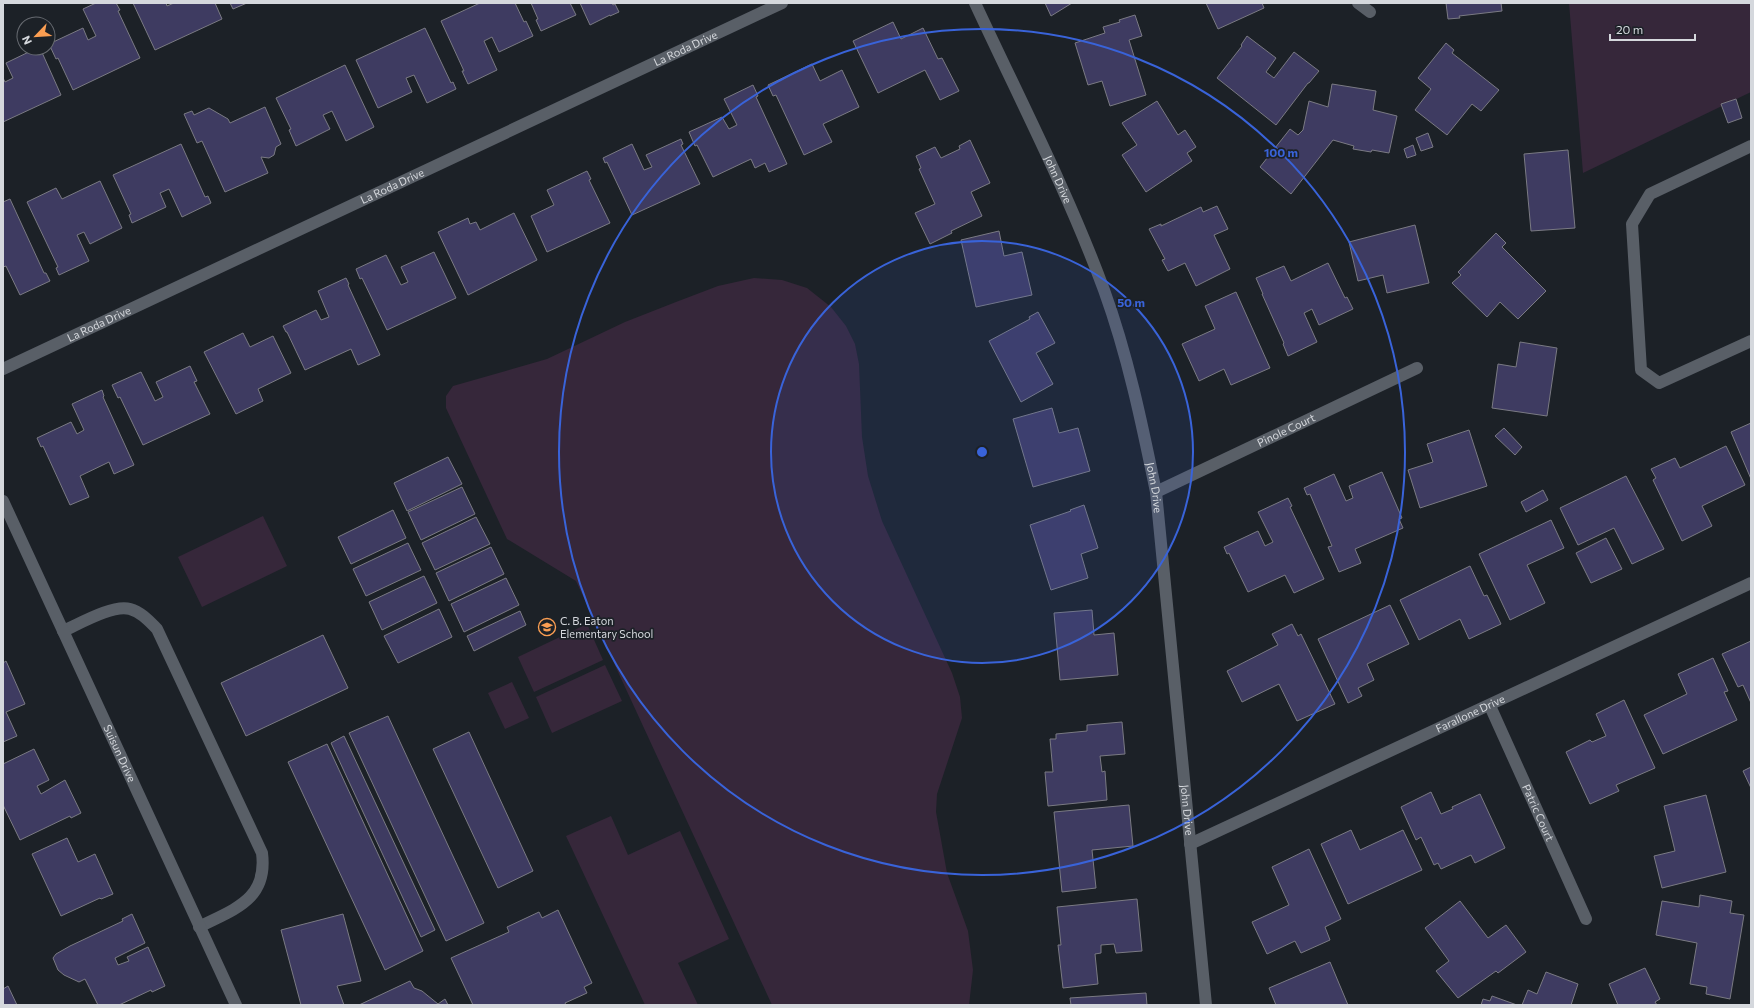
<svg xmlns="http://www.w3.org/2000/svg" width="1754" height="1008" viewBox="0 0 1754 1008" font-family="Commissioner,sans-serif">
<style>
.green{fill:#36273a}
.building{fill:#3e3b61;stroke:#7a7a83}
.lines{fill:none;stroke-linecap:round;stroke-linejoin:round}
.lane{stroke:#595f67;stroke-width:12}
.street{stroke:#595f67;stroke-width:12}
.ring{fill:none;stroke:#3963d9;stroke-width:2}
.labels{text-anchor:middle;stroke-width:3.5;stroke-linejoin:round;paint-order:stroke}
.street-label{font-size:11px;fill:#d5d8dd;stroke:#1c2127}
.poi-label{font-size:11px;fill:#d5d8dd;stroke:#1c2127;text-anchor:start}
.centre{fill:#3963d9;stroke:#1c2127;stroke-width:2}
.ring-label{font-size:12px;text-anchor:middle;font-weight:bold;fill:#3963d9;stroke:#1c2127;stroke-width:3.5;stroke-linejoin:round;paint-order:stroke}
</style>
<rect width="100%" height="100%" fill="#1c2127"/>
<g class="green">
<path d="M1569 3H1751V92L1583 173Z"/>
<path d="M754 278 782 280 807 288 831 307 846 326 855 344 859 364 862 437 868 476 882 521 952 673 960 697 962 718 937 794 936 812 947 873 968 931 973 970 969 1005H772L576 581 507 539 446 408V396L453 386 547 359 625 322 676 302 718 286Z"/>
<path d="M263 516 287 566 202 607 178 557Z"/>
<path d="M587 624 603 660 534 692 518 657Z"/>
<path d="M605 665 622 701 552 733 536 697Z"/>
<path d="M512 682 529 718 505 729 488 693Z"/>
<path d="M611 816 628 855 680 831 729 939 678 963 698 1005H645L566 836Z"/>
</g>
<g class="building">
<path d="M96 3H116L120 10 118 11 140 58 73 90 58 58 56 59 49 44 83 28 88 40 96 36 83 9Z"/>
<path d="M133 3H166L167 6 174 3H215L222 19 155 50Z"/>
<path d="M230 3H247L233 9Z"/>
<path d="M480 3H515L524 22 526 21 533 36 499 52 492 37 484 41 497 70 468 84 462 71H464L441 21Z"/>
<path d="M531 3H570L576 15 541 31 536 20 538 19Z"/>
<path d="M580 3H612L613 5 615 4 619 12 610 16V15L590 25Z"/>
<path d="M1045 3H1072L1051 16Z"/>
<path d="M1206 3H1262L1264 8 1218 29Z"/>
<path d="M1446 3H1501L1502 11 1459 16 1460 18 1448 19Z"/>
<path d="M1135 15 1142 36 1129 40 1146 95 1110 106 1102 81 1088 85 1075 43 1105 33 1103 27 1120 22 1119 20Z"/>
<path d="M893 22 901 39 923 28 938 59 942 58 959 91 940 100 925 70 878 93 853 41Z"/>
<path d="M425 28 451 83 453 82 456 89 427 103 414 75 406 78 412 92 378 108 356 60Z"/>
<path d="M1247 36 1276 58 1266 72 1274 78 1294 52 1319 71 1309 83H1308L1276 125 1217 78 1242 46 1241 45Z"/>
<path d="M1446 43 1454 50 1452 53 1499 90 1481 111 1472 104 1447 135 1415 110 1431 89 1418 78Z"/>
<path d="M37 48H40L61 95 3 122V78L5 82 13 78 6 63Z"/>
<path d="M812 64 820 81 842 70 859 107 823 124 832 142 804 155 776 95 773 96 768 85Z"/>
<path d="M345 65 374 127 346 141 332 111 323 115 330 129 296 146 289 130 291 129 276 98Z"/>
<path d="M1332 84 1376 91 1373 110 1397 116 1389 153 1372 150 1371 152 1353 149 1354 146 1333 140 1291 194 1260 167 1290 129 1298 135 1303 130 1309 101 1328 107Z"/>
<path d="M753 85 758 96 756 97 787 164 769 172 765 163 755 168 751 159 713 177 697 145 695 146 689 132 722 117 729 129 737 125 724 99Z"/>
<path d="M1736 99 1742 118 1728 123 1721 104Z"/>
<path d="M1157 101 1178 135 1185 130 1196 147 1187 153 1192 161 1146 192 1122 155 1137 145 1122 123Z"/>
<path d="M265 107 281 144 276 147 274 155 269 158 261 157 268 173 225 192 202 141 197 143 184 114 192 111 194 115 209 108 228 119 230 123Z"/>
<path d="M1428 133 1433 147 1421 151 1416 138Z"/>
<path d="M681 139 683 144 681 145 700 184 632 215 607 162 605 163 603 158 632 144 644 170 652 167 646 155Z"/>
<path d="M970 140 990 183 971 192 982 216 951 231 952 233 930 244 915 213 935 204 919 169 921 168 916 156 935 147 941 158 960 149 959 146Z"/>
<path d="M181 144 205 197 208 196 211 203 182 217 169 189 160 193 166 207 132 223 129 215 131 214 113 175Z"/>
<path d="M1413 145 1416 155 1407 158 1404 149Z"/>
<path d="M1568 150 1575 228 1531 231 1524 154Z"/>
<path d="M587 171 591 179 589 180 610 223 547 252 531 216 554 205 547 190Z"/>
<path d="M100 181 122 228 90 244 84 232 77 235 89 261 59 275 56 268 58 267 27 202 56 188 62 199Z"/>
<path d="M10 199 44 273H46L50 281 20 295 6 266 3 267V202Z"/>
<path d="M1217 206 1228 229 1214 235 1230 269 1196 286 1185 263 1168 271 1162 260 1165 259 1149 229 1161 224V226L1201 207 1203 212Z"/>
<path d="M514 213 537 260 468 295 438 232 468 218 470 224 476 222 480 230Z"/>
<path d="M1415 225 1429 283 1387 293 1383 275 1358 281 1349 242Z"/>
<path d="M999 231 1004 256 1022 252 1032 295 976 307 961 240Z"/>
<path d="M1496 233 1506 243 1502 247 1546 291 1518 319 1500 302 1487 317 1452 283 1461 275 1458 272Z"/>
<path d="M434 252 456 298 387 330 362 278 360 279 356 269 386 255 401 285 408 282 401 267Z"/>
<path d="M1328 263 1345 298 1347 297 1353 309 1319 325 1312 309 1304 313 1317 342 1288 356 1283 344 1284 343 1262 294H1263L1256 278 1284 266 1291 281Z"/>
<path d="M346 278 349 284 348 285 380 355 358 365 351 349 305 370 287 332H286L283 326 316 310 321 320 329 317 318 291Z"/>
<path d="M1236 292 1270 368 1231 385 1224 369 1199 381 1182 344 1215 329 1205 306Z"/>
<path d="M1038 312 1055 343 1036 353 1053 384 1021 402 989 341 1030 319 1029 317Z"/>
<path d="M243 333 250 347 273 336 291 373 258 389 263 401 236 414 204 352Z"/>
<path d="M1520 342 1557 348 1547 416 1492 408 1498 364 1516 367Z"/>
<path d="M190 366 197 381 194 382 210 414 143 445 120 397 118 398 112 385 141 372 155 401 163 397 156 382Z"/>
<path d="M102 390 104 396 103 397 134 465 114 474 109 462 80 476 89 497 70 505 43 446 41 447 37 438 71 422 77 434 84 430 72 404Z"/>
<path d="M1052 408 1059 433 1078 428 1090 471 1033 487 1013 419Z"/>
<path d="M1751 423V479L1731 432Z"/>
<path d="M1504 428 1522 447 1515 455 1495 436Z"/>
<path d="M1469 430 1487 486 1420 508 1408 470 1433 462 1427 444Z"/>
<path d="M1726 446 1745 485 1702 506 1712 526 1682 541 1653 480 1656 478 1651 469 1675 458 1680 468Z"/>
<path d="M448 457 462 484 407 511 394 483Z"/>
<path d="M1382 472 1402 518 1399 519 1403 528 1355 549 1361 563 1339 572 1328 547 1332 546 1310 494 1307 495 1304 488 1334 474 1346 501 1353 498 1349 486Z"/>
<path d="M1626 476 1664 549 1632 564 1614 528 1578 545 1560 508Z"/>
<path d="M462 487 475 514 421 540 408 512Z"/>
<path d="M1543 490 1548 500 1526 512 1521 502Z"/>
<path d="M1288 498 1292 506 1290 507 1324 579 1294 593 1285 575 1248 592 1229 553 1227 554 1224 547 1258 531 1265 546 1273 542 1258 512Z"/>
<path d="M1084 505 1098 548 1081 554 1088 578 1051 590 1030 525 1071 511 1070 510Z"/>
<path d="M393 510 406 538 351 564 338 537Z"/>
<path d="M476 517 490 544 435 570 422 543Z"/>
<path d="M1551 520 1564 548 1527 565 1545 603 1510 620 1479 554Z"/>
<path d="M1606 538 1622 569 1591 583 1576 553Z"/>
<path d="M408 543 421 570 366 596 353 569Z"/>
<path d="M491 547 504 574 449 601 436 573Z"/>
<path d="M1470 566 1484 596 1487 595 1501 624 1469 639 1460 619 1419 640 1400 600Z"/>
<path d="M424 576 437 603 382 630 369 602Z"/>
<path d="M506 578 519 605 464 632 451 604Z"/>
<path d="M1390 605 1409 644 1367 664 1374 680 1358 688 1362 696 1348 703 1318 639Z"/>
<path d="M439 609 452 637 398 663 384 636Z"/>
<path d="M1092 610 1094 635 1114 633 1118 675 1060 680 1054 613Z"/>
<path d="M520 611 526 625 474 651 467 636Z"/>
<path d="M1292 624 1298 636 1301 634 1335 704 1297 721 1279 684 1242 702 1227 671 1278 645 1272 634Z"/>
<path d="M323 635 348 688 246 736 221 683Z"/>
<path d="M1751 641V703L1743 685 1738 687 1722 654Z"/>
<path d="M1713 658 1728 691 1724 692 1737 720 1663 754 1644 715 1687 694 1678 674Z"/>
<path d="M6 661 25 704 6 712 17 736 3 742V663Z"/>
<path d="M1624 700 1655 768 1616 785 1619 791 1590 804 1566 752 1590 740 1592 742 1606 736 1596 714Z"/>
<path d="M388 716 484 923 446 941 349 733Z"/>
<path d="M1122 722 1125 754 1100 756 1102 772 1105 771 1107 800 1048 806 1045 772H1053L1050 739H1056V734L1087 731V725Z"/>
<path d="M469 732 533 871 498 888 433 749Z"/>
<path d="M344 736 435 930 421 937 331 743Z"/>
<path d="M327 744 423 951 385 970 288 762Z"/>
<path d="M34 749 49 780 37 786 41 794 65 780 81 813 71 818 70 816 20 840 3 805V764Z"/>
<path d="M1751 767V788L1743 771Z"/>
<path d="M1431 792 1441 814 1453 809 1452 807 1480 794 1505 848 1475 863 1471 855 1441 869 1438 863 1434 865 1421 837 1416 840 1401 807Z"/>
<path d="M1706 795 1726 872 1662 888 1654 856 1675 851 1664 806Z"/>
<path d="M1129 805 1133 846 1092 850 1096 888 1062 892 1054 812Z"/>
<path d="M1351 830 1360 850 1403 830 1422 870 1348 904 1321 844Z"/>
<path d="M67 838 78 862 95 854 113 894 101 899 100 898 61 916 32 854Z"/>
<path d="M1309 849 1341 919 1325 927 1330 940 1301 953 1295 941 1267 954 1252 922 1289 905 1272 867Z"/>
<path d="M1700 895 1732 901 1730 913 1744 915 1730 999 1706 994 1707 987 1690 984 1697 943 1656 935 1662 901 1699 907Z"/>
<path d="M1137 899 1142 951 1116 953 1114 944 1101 945V953L1095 954 1098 984 1063 988 1058 945H1061L1057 907Z"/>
<path d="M1460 901 1488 938 1506 925 1526 952 1498 973 1496 971 1458 998 1436 971 1449 961 1425 928Z"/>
<path d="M558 910 592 983 584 987 587 993 565 1003 566 1005H473L451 958 509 932 507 927 539 912 542 918Z"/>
<path d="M132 914 145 943 115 958 118 965 129 961 127 957 148 947 165 986 152 992 151 990 119 1005H98L85 979 79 982 64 975 58 970 53 958 56 954 70 946 123 921 122 919Z"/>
<path d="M343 914 361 981 337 986 344 1005H301L281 930Z"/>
<path d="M1330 962 1348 1005H1276L1269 988Z"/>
<path d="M1645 968 1660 999 1655 1002 1657 1005H1618L1609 984Z"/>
<path d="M1546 972 1578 984 1571 1005H1522L1528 990 1537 994Z"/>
<path d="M410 981 414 988 422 991 438 1004 445 999 448 1005H359Z"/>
<path d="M8 986 17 1005H3V989Z"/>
<path d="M1146 993 1147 1005H1071L1070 998Z"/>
<path d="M1492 996 1517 1005H1481L1483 999 1490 1001Z"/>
</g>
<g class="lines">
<g class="lane">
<path d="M1751 146 1650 194 1632 224 1641 370 1659 383 1751 341"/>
<path d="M63 631C79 624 113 604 130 609 141 612 149 621 157 629L262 853C268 900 234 909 199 927"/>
</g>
<g class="street">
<path id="s1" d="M975 3C1019 98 1068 192 1104 290 1128 356 1142 424 1156 492L1206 1005"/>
<path d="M1358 3 1370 12"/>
<path id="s2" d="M3 369 782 3"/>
<path id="s3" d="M1156 492 1417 368"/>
<path id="s4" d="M3 501 236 1005"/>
<path id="s5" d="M1490 706 1586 919"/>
<path id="s6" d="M1190 844 1751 583"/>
</g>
</g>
<circle cx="982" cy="452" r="211" fill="#3963d9" fill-opacity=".12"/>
<g class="ring">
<circle cx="982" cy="452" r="211"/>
<circle cx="982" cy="452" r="423"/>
</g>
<defs>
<g id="school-ring" transform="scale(0.9)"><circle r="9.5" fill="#1c2127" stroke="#fb9e52" stroke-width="1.5"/><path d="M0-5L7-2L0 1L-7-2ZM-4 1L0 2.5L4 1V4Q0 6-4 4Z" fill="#fb9e52"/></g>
</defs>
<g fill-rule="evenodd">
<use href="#school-ring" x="547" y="627"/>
</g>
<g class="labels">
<g class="street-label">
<text dy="4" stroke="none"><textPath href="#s2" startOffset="754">La Roda Drive</textPath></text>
<text dy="4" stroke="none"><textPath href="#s1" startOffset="195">John Drive</textPath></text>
<text dy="4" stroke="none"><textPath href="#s2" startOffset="430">La Roda Drive</textPath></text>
<text dy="4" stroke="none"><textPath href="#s2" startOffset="106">La Roda Drive</textPath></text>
<text dy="4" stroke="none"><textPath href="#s3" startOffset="144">Pinole Court</textPath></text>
<text dy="4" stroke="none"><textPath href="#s1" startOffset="519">John Drive</textPath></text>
<text dy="4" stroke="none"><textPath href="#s6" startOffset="309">Farallone Drive</textPath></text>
<text dy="4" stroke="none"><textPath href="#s4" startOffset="278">Suisun Drive</textPath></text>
<text dy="4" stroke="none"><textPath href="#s1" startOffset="843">John Drive</textPath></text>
<text dy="4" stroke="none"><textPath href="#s5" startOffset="117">Patric Court</textPath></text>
</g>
<g class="poi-label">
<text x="560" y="625">C. B. Eaton<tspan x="560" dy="13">Elementary School</tspan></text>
</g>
</g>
<circle cx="982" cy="452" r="6" class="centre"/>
<g class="ring-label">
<text x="1281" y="157">100 m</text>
<text x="1131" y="307">50 m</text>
</g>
<rect width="1754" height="1008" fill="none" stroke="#d5d8dd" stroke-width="8"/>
<g transform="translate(36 36) rotate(245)"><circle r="19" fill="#1c2127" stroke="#666a70"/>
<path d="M0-3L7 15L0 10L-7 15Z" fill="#fb9e52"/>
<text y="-6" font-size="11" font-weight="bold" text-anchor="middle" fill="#d5d8dd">N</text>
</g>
<path d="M1610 34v6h85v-6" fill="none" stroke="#d5d8dd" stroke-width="2"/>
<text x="1616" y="34" font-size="12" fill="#d5d8dd" stroke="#1c2127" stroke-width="3" paint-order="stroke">20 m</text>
</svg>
